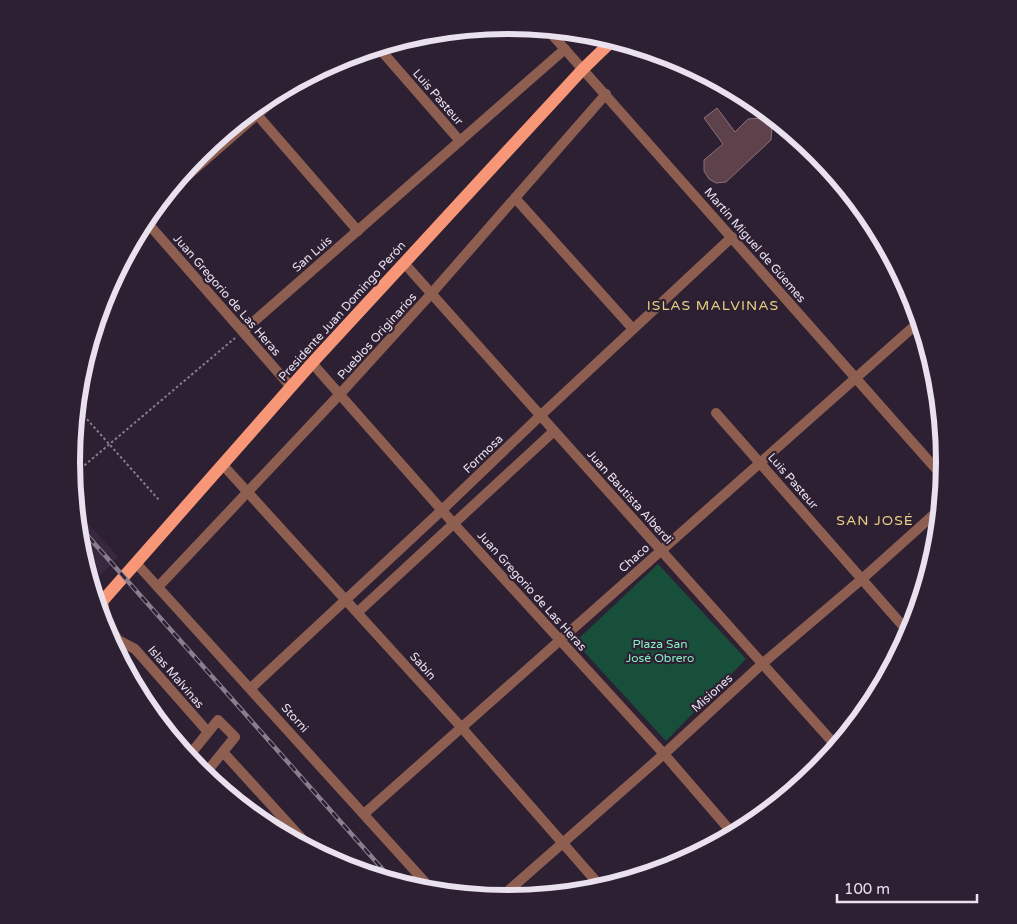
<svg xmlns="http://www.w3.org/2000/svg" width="1017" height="924" viewBox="0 0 1017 924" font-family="'Varela Round',sans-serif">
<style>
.built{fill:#39273f}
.green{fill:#174f3a}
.building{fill:#5d424b;stroke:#8d6f79}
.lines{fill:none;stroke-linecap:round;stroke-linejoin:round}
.path{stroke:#8a7f8f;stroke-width:2;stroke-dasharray:2.5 2.5;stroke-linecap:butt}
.street{stroke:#8e5f50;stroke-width:10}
.secondary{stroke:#ca7f66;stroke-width:10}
.primary{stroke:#f89777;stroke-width:12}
.rail-casing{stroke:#8a7f8f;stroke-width:4.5}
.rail{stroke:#2e2033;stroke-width:2.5;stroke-dasharray:8;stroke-linecap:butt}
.labels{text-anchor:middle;stroke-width:4.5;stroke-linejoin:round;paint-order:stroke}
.street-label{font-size:12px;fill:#eae1ee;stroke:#2e2033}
.park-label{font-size:12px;fill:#85efc3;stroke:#2e2033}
.neighbourhood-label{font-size:14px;letter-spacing:1px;fill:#e6d083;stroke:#2e2033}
.rim{fill:none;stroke:#eae1ee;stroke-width:6}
</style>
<rect width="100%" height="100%" fill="#2e2033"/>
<path class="built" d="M76 510 118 557 101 575 81 551Z"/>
<path class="green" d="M658 564 746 659 666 741 575 642Z"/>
<path class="building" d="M717 108 735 132 748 119 762 118 772 127 771 140 726 182 716 183 709 179 704 171V160L723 144 704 118Z"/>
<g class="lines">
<g class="path">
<path d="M77 408 159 500"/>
<path d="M73 475 235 338"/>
</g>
<g class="street">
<path d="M547 29 944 478"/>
<path d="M378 47 460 141"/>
<path d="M253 110 358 231"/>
<path d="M163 197 291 85"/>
<path d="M515 198 633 329"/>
<path d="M145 220 291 387"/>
<path d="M404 263 837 747"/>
<path d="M243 331 565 49"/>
<path d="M312 363 454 524 664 754 734 835"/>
<path d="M716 413 910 634"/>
<path d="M222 464 462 728 602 888"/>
<path d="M136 563 434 892"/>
<path d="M158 587 340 394 431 294 606 94"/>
<path d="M358 612 554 431"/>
<path d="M105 619 118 640 135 649 208 732"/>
<path d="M251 688 442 510 540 416 732 237"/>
<path d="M223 752 305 842"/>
<path d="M188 757 218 720 235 737 204 775"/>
<path d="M364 814 920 321"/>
<path d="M500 898 664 754 762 664 862 579 941 508"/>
</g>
<path class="secondary" d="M92 588 103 600 105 619"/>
<path class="primary" d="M98 606 312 363 583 69 614 39"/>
<g class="rail-casing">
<path id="rail" d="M78 525 393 881"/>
</g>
<use href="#rail" class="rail"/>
</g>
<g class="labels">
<g class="street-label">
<text transform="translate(438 97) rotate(49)" y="4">Luis Pasteur</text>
<text transform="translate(755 245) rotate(49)" y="4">Martín Miguel de Güemes</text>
<text transform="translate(312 254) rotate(-41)" y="4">San Luis</text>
<text transform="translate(227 295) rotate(49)" y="4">Juan Gregorio de Las Heras</text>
<text transform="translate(342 311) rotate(-48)" y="4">Presidente Juan Domingo Perón</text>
<text transform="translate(377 336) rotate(-48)" y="4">Pueblos Originarios</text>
<text transform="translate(483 454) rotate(-44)" y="4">Formosa</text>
<text transform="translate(793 481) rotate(49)" y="4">Luis Pasteur</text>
<text transform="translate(630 497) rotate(48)" y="4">Juan Bautista Alberdi</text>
<text transform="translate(634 558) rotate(-42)" y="4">Chaco</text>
<text transform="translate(532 591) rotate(48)" y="4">Juan Gregorio de Las Heras</text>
<text transform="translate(423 666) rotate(48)" y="4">Sabín</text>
<text transform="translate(176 677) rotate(49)" y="4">Islas Malvinas</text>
<text transform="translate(712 693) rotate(-42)" y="4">Misiones</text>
<text transform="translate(295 718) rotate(48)" y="4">Storni</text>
</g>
<g class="park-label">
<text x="660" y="648">Plaza San<tspan x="660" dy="14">José Obrero</tspan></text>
</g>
<g class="neighbourhood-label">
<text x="713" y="310">ISLAS MALVINAS</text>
<text x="875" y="525">SAN JOSÉ</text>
</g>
</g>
<path d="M0 0H1017V924H0ZM80 462a428 428 0 1 1 856 0a428 428 0 1 1-856 0Z" fill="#2e2033" fill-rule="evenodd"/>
<path class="rim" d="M80 462a428 428 0 1 1 856 0a428 428 0 1 1-856 0Z"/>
<path d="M837 894v8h140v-8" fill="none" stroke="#eae1ee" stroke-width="2.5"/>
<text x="844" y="894" font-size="15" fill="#eae1ee" stroke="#2e2033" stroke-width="4" paint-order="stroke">100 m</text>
</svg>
